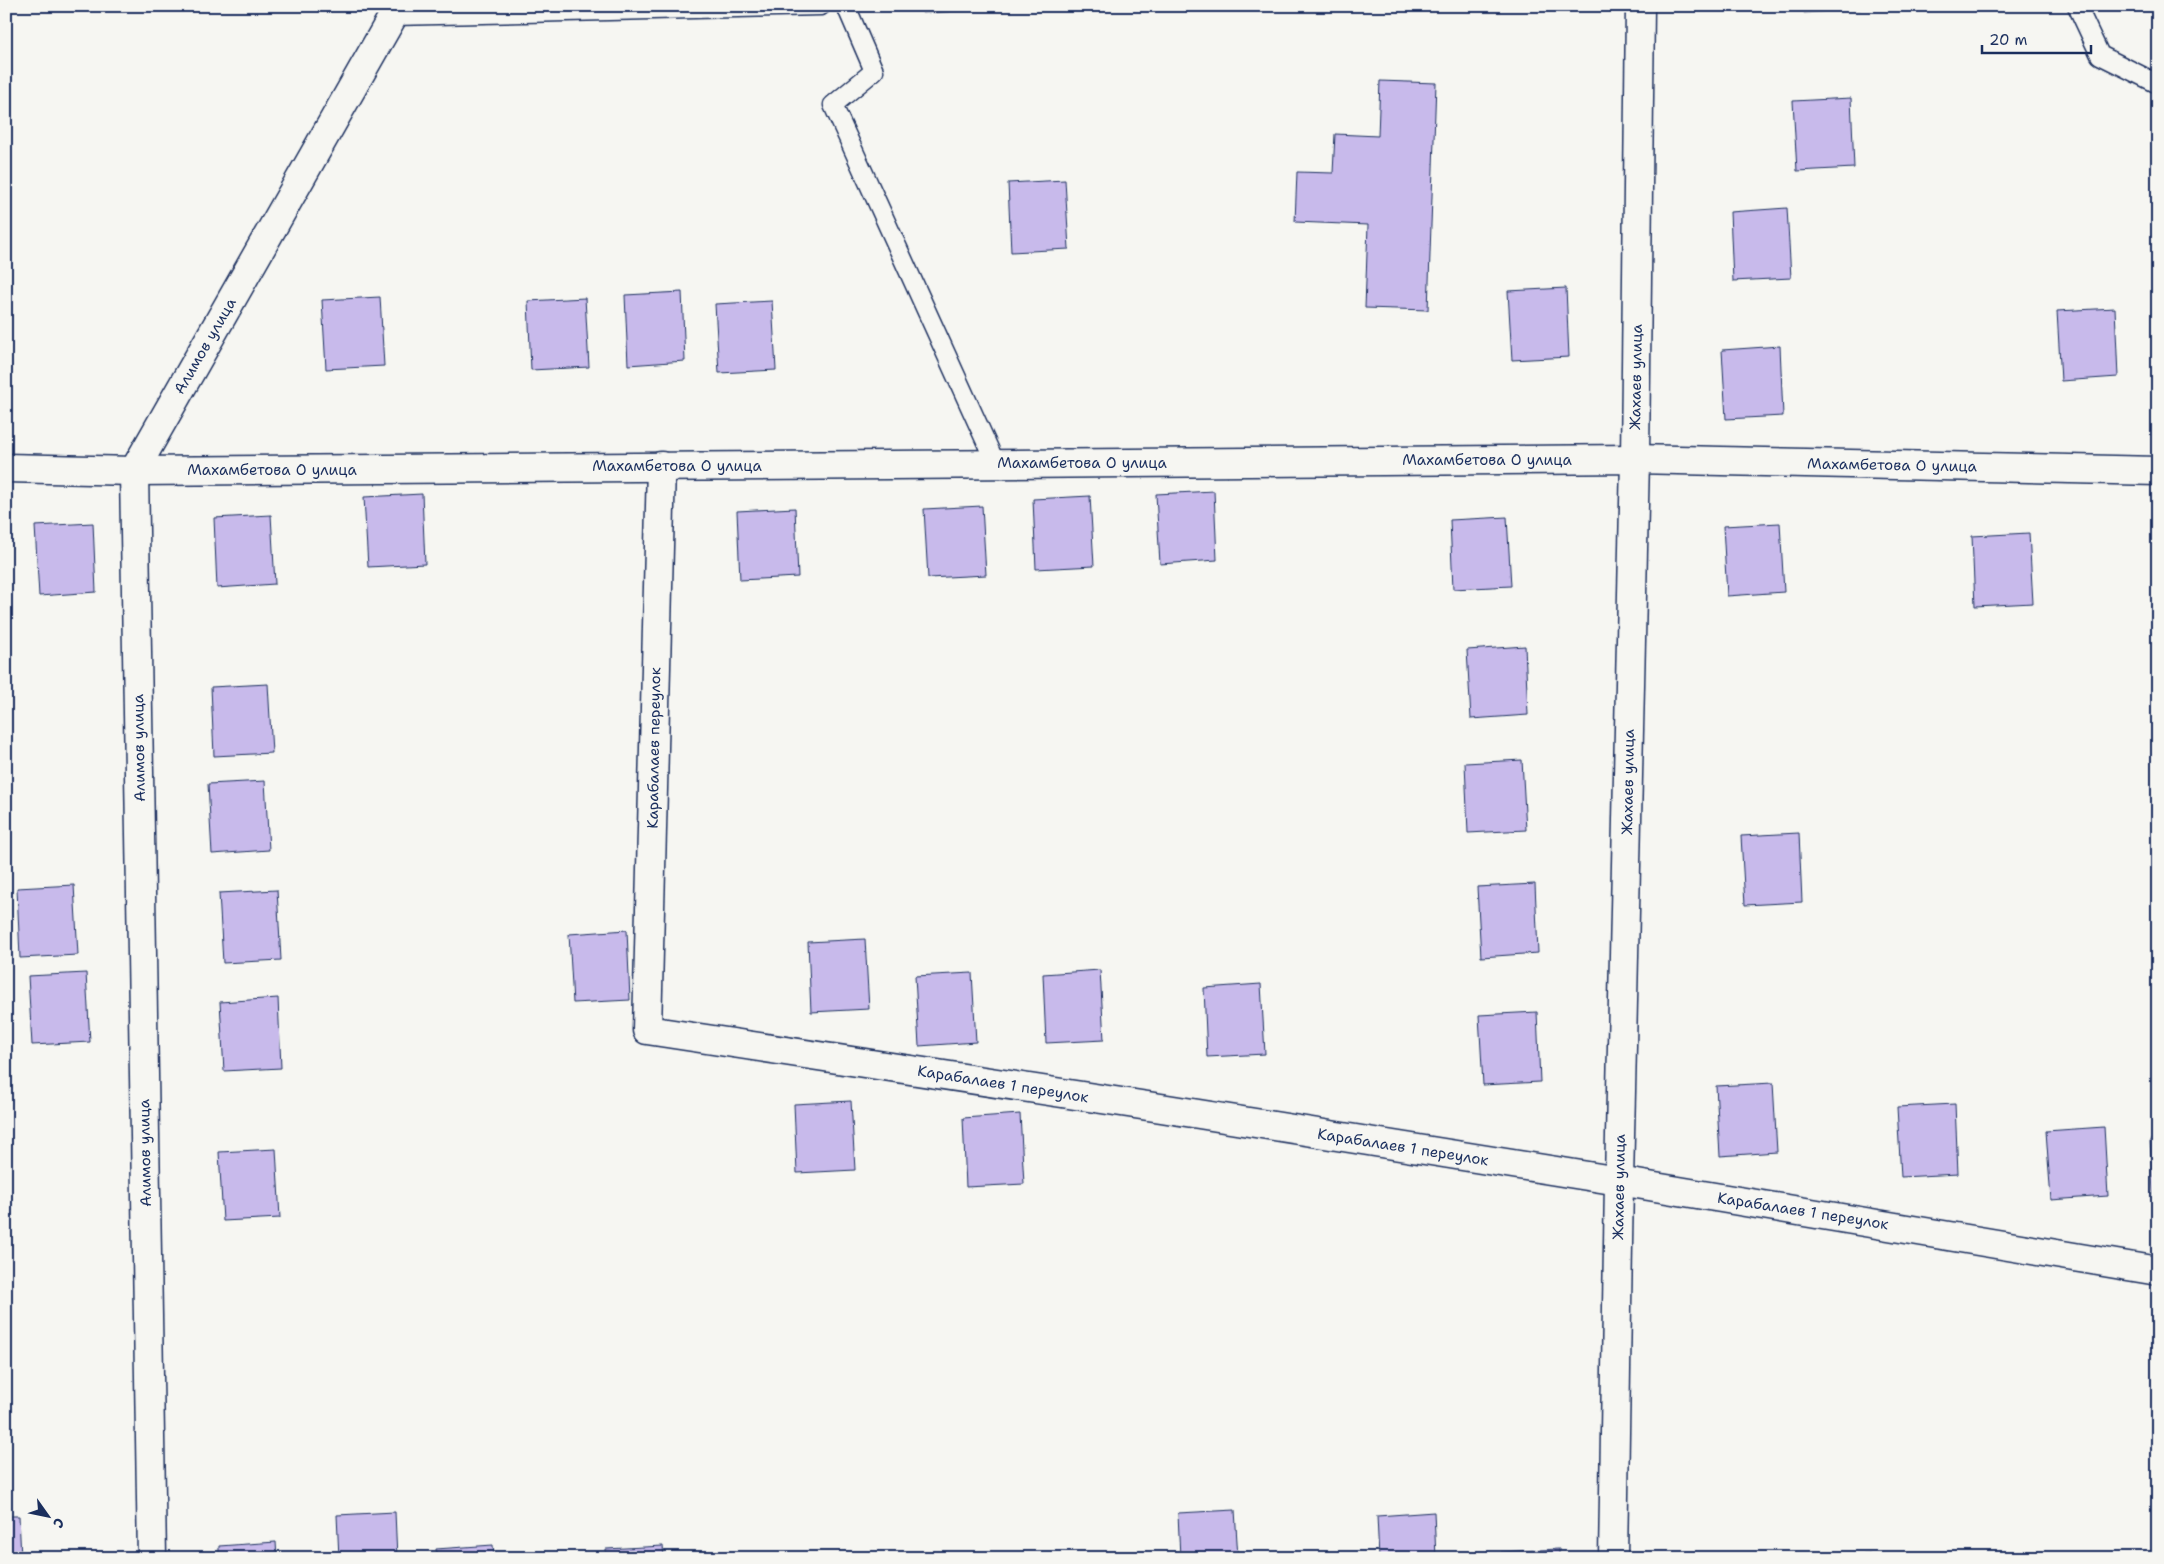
<svg xmlns="http://www.w3.org/2000/svg" width="2164" height="1564" viewBox="0 0 2164 1564" font-family="'Shantell Sans',sans-serif">
<style>
.building{fill:#c8baeb;stroke:#1b2f5e}
.lines{fill:none;stroke-linecap:round;stroke-linejoin:round}
.service-casing{stroke:#1b2f5e;stroke-width:21}
.minor-casing{stroke:#1b2f5e;stroke-width:31}
.service{stroke:#f6f6f2;stroke-width:18}
.minor{stroke:#f6f6f2;stroke-width:28}
.labels{text-anchor:middle;stroke-width:4.5;stroke-linejoin:round;paint-order:stroke}
.street-label{font-size:15px;fill:#1b2f5e;stroke:#f6f6f2}
</style>
<rect width="100%" height="100%" fill="#f6f6f2"/>
<filter id="ink" filterUnits="userSpaceOnUse"><feTurbulence type="fractalNoise" baseFrequency=".02" numOctaves="2"/><feDisplacementMap in="SourceGraphic" scale="10" xChannelSelector="R" yChannelSelector="G"/><feConvolveMatrix kernelMatrix="1 2 1 2 8 2 1 2 1" color-interpolation-filters="sRGB"/></filter>
<g filter="url(#ink)">
<g class="building">
<path d="M922 6H980V10L922 13Z"/>
<path d="M1803 6H1861V9L1804 13Z"/>
<path d="M1380 81 1436 83 1428 310 1365 308 1368 225 1295 222 1297 172 1333 173 1335 134 1378 136Z"/>
<path d="M1851 98 1854 168 1797 171 1793 101Z"/>
<path d="M1065 180 1069 249 1011 252 1008 183Z"/>
<path d="M1787 208 1791 278 1733 281 1730 212Z"/>
<path d="M1566 288 1569 357 1512 360 1508 291Z"/>
<path d="M682 292 685 361 628 365 625 295Z"/>
<path d="M380 297 384 366 326 369 322 300Z"/>
<path d="M585 298 589 367 531 370 528 301Z"/>
<path d="M772 301 776 370 719 373 715 304Z"/>
<path d="M2115 308 2118 377 2061 381 2057 311Z"/>
<path d="M1780 346 1783 416 1726 419 1722 350Z"/>
<path d="M1214 491 1217 560 1160 564 1156 494Z"/>
<path d="M422 494 425 564 368 567 364 497Z"/>
<path d="M1090 496 1094 566 1036 569 1033 499Z"/>
<path d="M982 506 986 575 928 578 924 509Z"/>
<path d="M795 508 798 577 740 580 737 511Z"/>
<path d="M271 515 275 584 217 588 214 518Z"/>
<path d="M1507 517 1511 586 1453 589 1450 520Z"/>
<path d="M93 523 96 592 39 596 35 526Z"/>
<path d="M1780 523 1784 592 1727 596 1723 526Z"/>
<path d="M2029 533 2033 603 1975 606 1972 536Z"/>
<path d="M1525 646 1528 715 1471 719 1467 650Z"/>
<path d="M268 684 272 753 214 756 211 687Z"/>
<path d="M1522 760 1526 830 1468 833 1465 763Z"/>
<path d="M265 781 269 850 212 854 208 784Z"/>
<path d="M1799 833 1802 902 1745 905 1741 836Z"/>
<path d="M1535 884 1538 953 1481 957 1477 887Z"/>
<path d="M74 885 78 955 20 958 17 888Z"/>
<path d="M277 890 281 960 223 963 219 893Z"/>
<path d="M627 930 630 1000 573 1003 569 934Z"/>
<path d="M865 939 869 1009 811 1012 808 942Z"/>
<path d="M1100 970 1104 1040 1046 1043 1043 974Z"/>
<path d="M86 973 90 1042 32 1045 28 976Z"/>
<path d="M972 973 976 1042 919 1046 915 976Z"/>
<path d="M1261 984 1265 1054 1207 1057 1204 988Z"/>
<path d="M278 998 281 1068 224 1071 220 1002Z"/>
<path d="M1537 1012 1540 1082 1483 1085 1479 1015Z"/>
<path d="M1773 1083 1777 1152 1720 1156 1716 1086Z"/>
<path d="M851 1101 855 1170 797 1173 794 1104Z"/>
<path d="M1955 1104 1958 1174 1901 1177 1897 1107Z"/>
<path d="M1020 1114 1024 1184 966 1187 963 1118Z"/>
<path d="M2104 1127 2108 1196 2051 1200 2046 1131Z"/>
<path d="M2158 1139V1209H2154L2150 1140Z"/>
<path d="M276 1149 280 1218 223 1221 219 1152Z"/>
<path d="M1235 1510 1238 1558H1180L1178 1513Z"/>
<path d="M395 1512 397 1558H339L337 1515Z"/>
<path d="M1434 1512 1436 1558H1379L1377 1516Z"/>
<path d="M6 1516H19L21 1558H6Z"/>
<path d="M276 1542 277 1558H219V1546Z"/>
<path d="M493 1545 494 1558H437L436 1549Z"/>
<path d="M663 1546 664 1558H606V1549Z"/>
<path d="M1559 1549V1558H1501V1552Z"/>
<path d="M1904 1553V1558H1847L1846 1556Z"/>
</g>
<g class="lines">
<g class="service-casing">
<g id="service">
<path d="M846 6 874 71 833 105 996 464"/>
<path d="M2077 6 2100 55 2158 84"/>
<path d="M393 16 821 6"/>
</g>
</g>
<g class="minor-casing">
<g id="minor">
<path d="M661 466 647 1030 1161 1108 1619 1181 2158 1271"/>
<path d="M6 468 134 471 1635 459 2158 471"/>
<path d="M152 1558 134 471 393 16 394 6"/>
<path d="M1613 1558 1619 1181 1635 459 1640 6"/>
</g>
</g>
<use href="#service" class="service"/>
<use href="#minor" class="minor"/>
</g>
</g>
<g class="labels">
<g class="street-label">
<text transform="translate(205 346) rotate(-60)" y="5">Алимов улица</text>
<text transform="translate(1636 377) rotate(-89)" y="5">Жахаев улица</text>
<text x="1487" y="465">Махамбетова О улица</text>
<text x="1082" y="468">Махамбетова О улица</text>
<text transform="translate(1892 465) rotate(1)" y="5">Махамбетова О улица</text>
<text x="677" y="471">Махамбетова О улица</text>
<text x="272" y="475">Махамбетова О улица</text>
<text transform="translate(139 748) rotate(-91)" y="5">Алимов улица</text>
<text transform="translate(654 748) rotate(-89)" y="5">Карабалаев переулок</text>
<text transform="translate(1628 782) rotate(-89)" y="5">Жахаев улица</text>
<text transform="translate(1003 1084) rotate(9)" y="5">Карабалаев 1 переулок</text>
<text transform="translate(1403 1147) rotate(9)" y="5">Карабалаев 1 переулок</text>
<text transform="translate(145 1153) rotate(-91)" y="5">Алимов улица</text>
<text transform="translate(1619 1187) rotate(-89)" y="5">Жахаев улица</text>
<text transform="translate(1803 1211) rotate(9)" y="5">Карабалаев 1 переулок</text>
</g>
</g>
<rect width="2164" height="1564" fill="none" stroke="#f6f6f2" stroke-width="25"/>
<rect x="12" y="12" width="2139" height="1539" fill="none" stroke="#1b2f5e" stroke-width="2" filter="url(#ink)"/>
<g transform="translate(48 1516) rotate(123)" stroke="#f6f6f2" stroke-width="4" paint-order="stroke">
<path d="M0-4L9 19L0 12L-9 19Z" fill="#1b2f5e"/>
<text y="-8" font-size="14" font-weight="bold" text-anchor="middle" fill="#1b2f5e">С</text>
</g>
<path d="M1982 45v8h109v-8" fill="none" stroke="#1b2f5e" stroke-width="2.5"/>
<text x="1989" y="45" font-size="15" fill="#1b2f5e" stroke="#f6f6f2" stroke-width="4" paint-order="stroke">20 m</text>
</svg>
